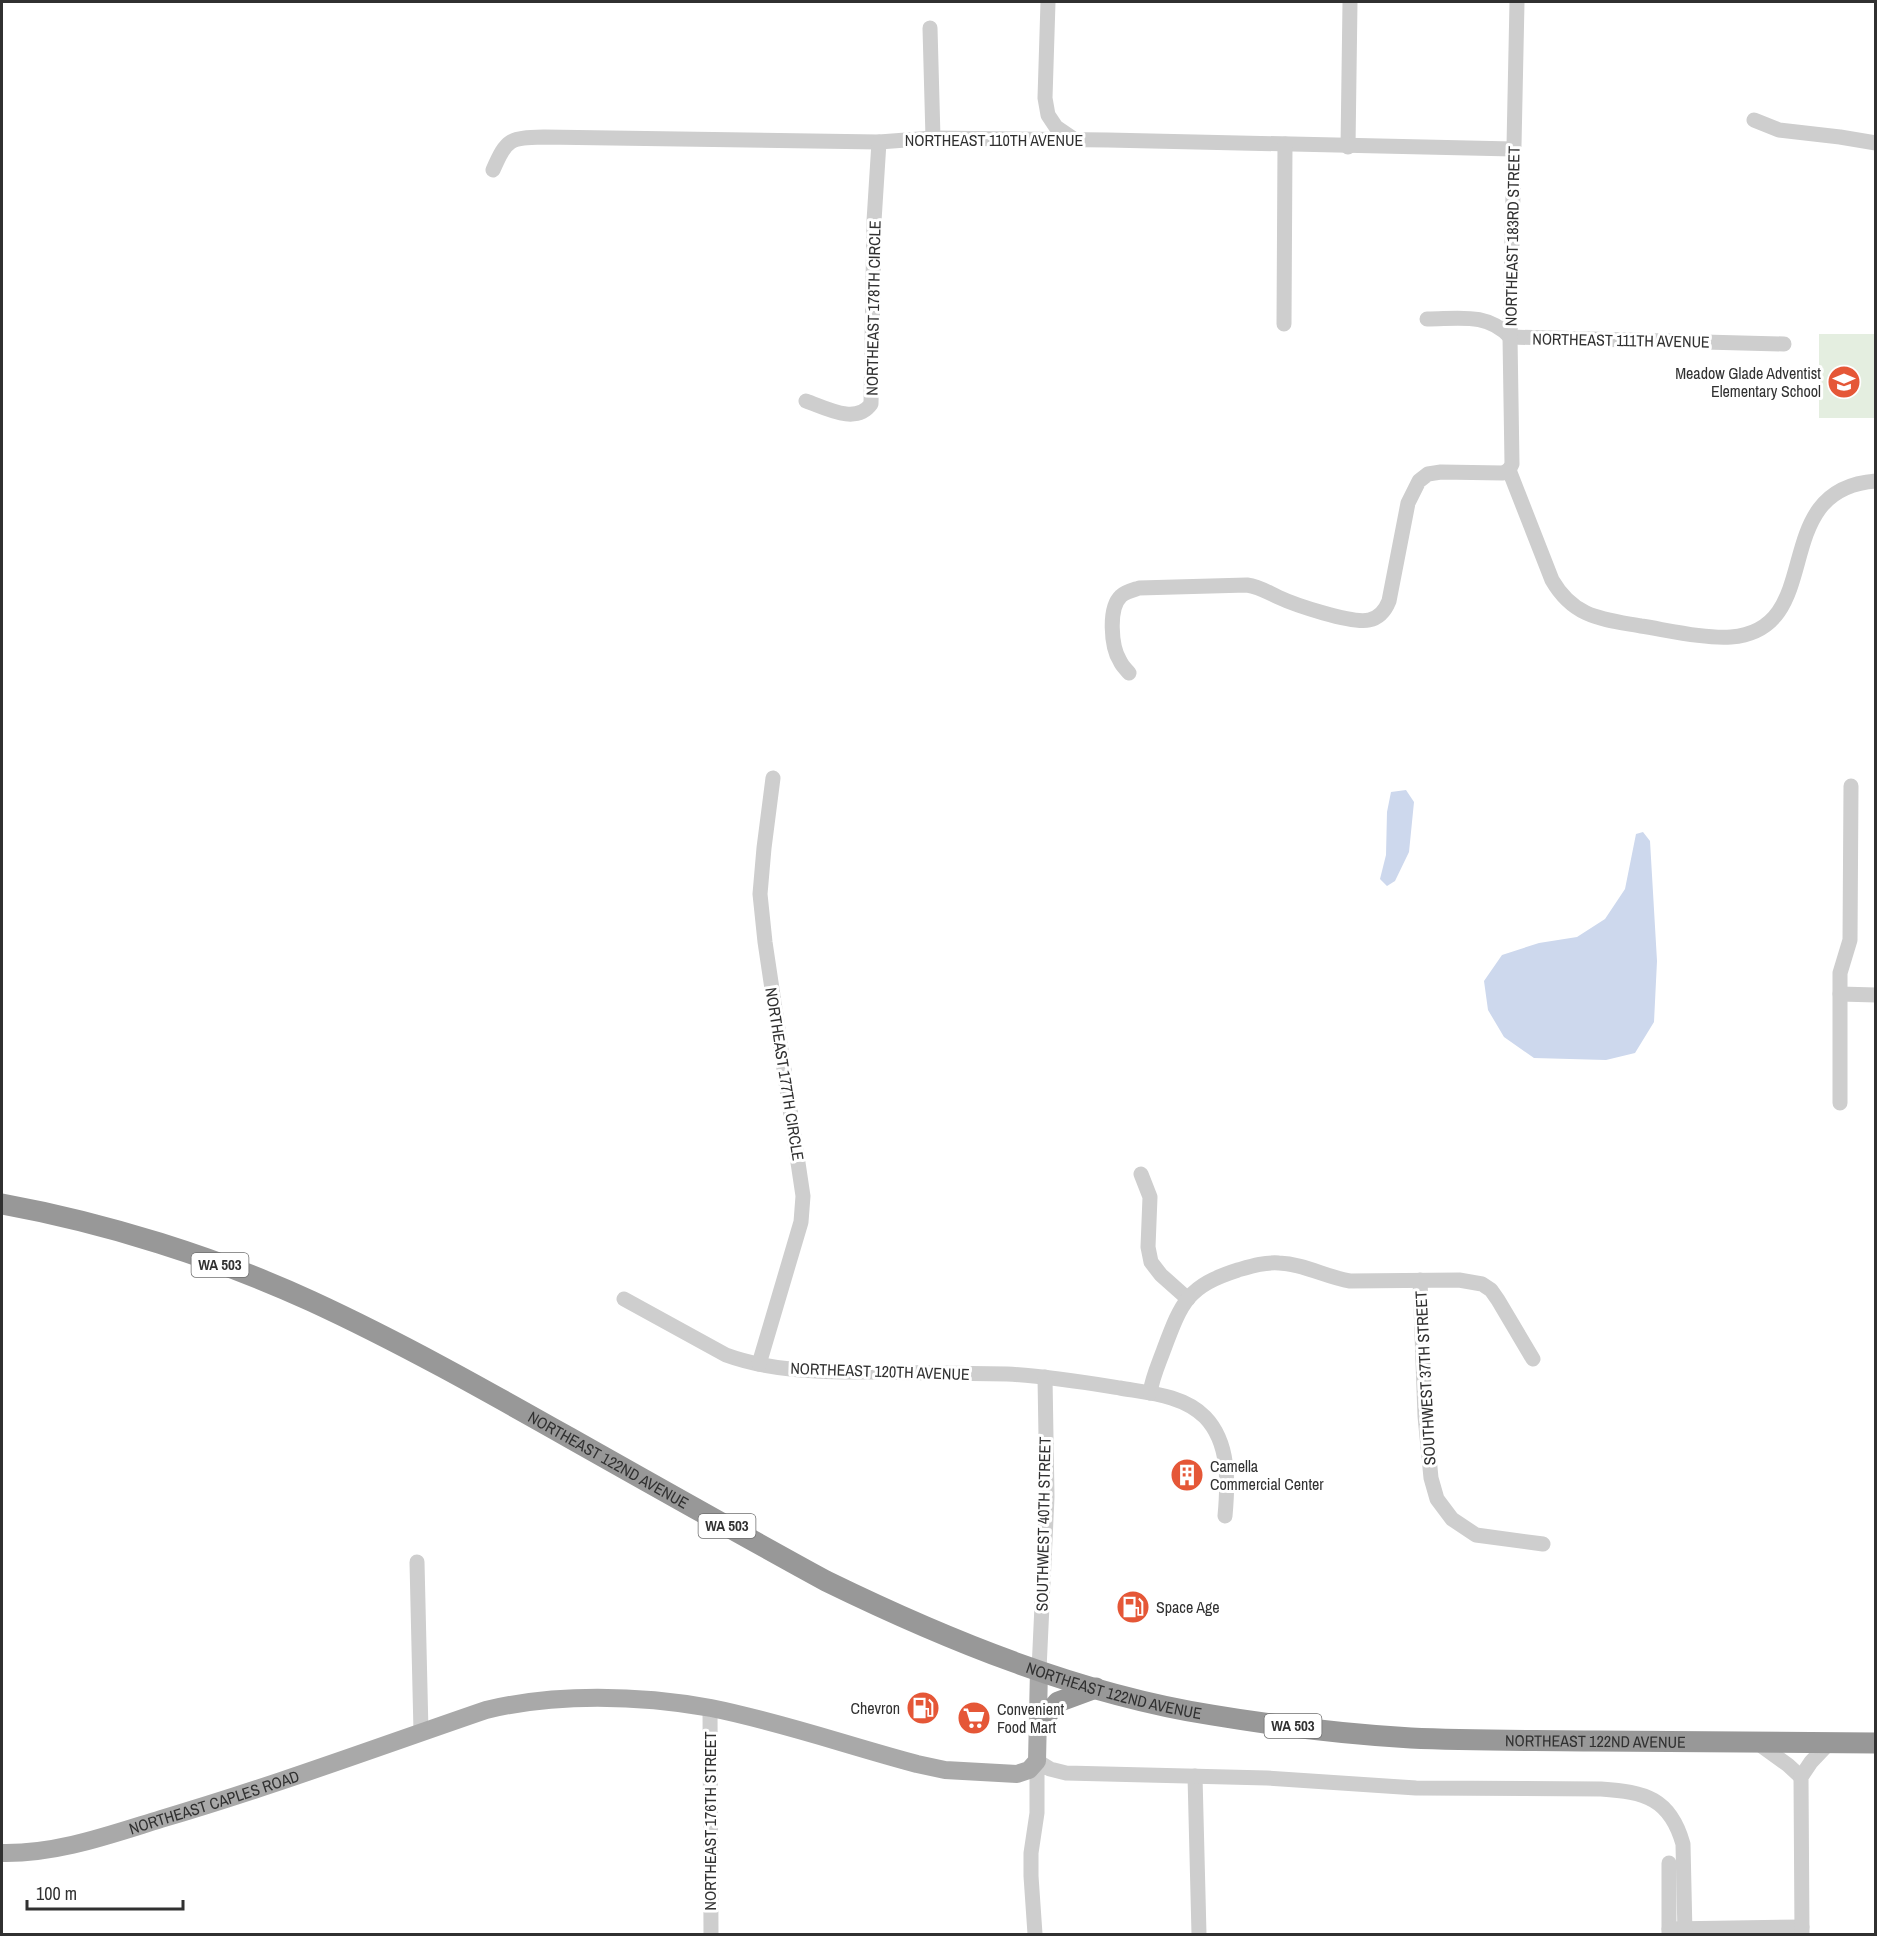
<svg xmlns="http://www.w3.org/2000/svg" width="1877" height="1936" viewBox="0 0 1877 1936" font-family="'Archivo Narrow',sans-serif">
<style>
.green{fill:#e4eee0}
.water{fill:#cdd8ed}
.lines{fill:none;stroke-linecap:round;stroke-linejoin:round}
.minor{stroke:#cecece;stroke-width:15}
.major{stroke:#a9a9a9;stroke-width:18}
.highway{stroke:#989898;stroke-width:21}
.labels{text-anchor:middle;stroke-width:6;stroke-linejoin:round;paint-order:stroke}
.shield{fill:#fff;stroke:#6f6f6f;stroke-width:1.5}
.shield-label{font-size:15px;font-weight:bold;fill:#313131}
.street-label{font-size:16px;fill:#313131;stroke:#fff}
.poi-label{font-size:16px;fill:#313131;stroke:#fff;text-anchor:start}
</style>
<rect width="100%" height="100%" fill="#fff"/>
<rect class="green" x="1819" y="334" width="56" height="84"/>
<g class="water">
<path d="M1406 790 1414 802 1409 852 1395 881 1387 886 1380 879 1386 855 1387 812 1391 792Z"/>
<path d="M1643 832 1650 841 1657 961 1654 1022 1635 1053 1606 1060 1534 1058 1504 1037 1488 1010 1484 981 1502 955 1539 943 1577 937 1605 919 1625 889 1636 834Z"/>
</g>
<g class="lines">
<g class="minor">
<path d="M1048 2 1045 98 1048 115 1056 127 1075 140"/>
<path d="M930 28 933 138"/>
<path d="M1754 120 1779 130 1840 137 1876 143"/>
<path d="M1348 147 1350 2"/>
<path d="M493 170C507 138 510 138 544 137L879 142 933 138 1108 140 1513 149"/>
<path d="M1427 319C1458 319 1487 312 1510 337L1784 344"/>
<path d="M1284 324 1285 144"/>
<path d="M806 401C826 408 856 425 871 404L874 221 879 142"/>
<path d="M1509 470 1552 580C1574 618 1602 619 1641 626 1667 630 1706 639 1731 637 1829 629 1765 489 1876 481"/>
<path d="M1509 470 1512 464 1510 337 1517 2"/>
<path d="M1129 673C1126 669 1122 666 1120 661 1111 647 1108 608 1121 596 1125 592 1133 590 1139 588L1247 585C1260 587 1267 592 1278 597 1295 605 1352 624 1369 620 1379 618 1385 611 1389 601L1408 503 1419 481 1428 474 1441 472 1503 473 1509 470"/>
<path d="M1840 994 1876 995"/>
<path d="M1840 1103V973L1850 940 1851 786"/>
<path d="M1141 1174 1150 1197 1148 1247 1151 1262 1161 1275 1188 1299"/>
<path d="M1420 1280 1425 1416 1431 1478 1437 1499 1452 1519 1476 1535 1543 1544"/>
<path d="M624 1299 726 1355C770 1371 819 1372 865 1372 912 1373 960 1373 1007 1374 1045 1376 1082 1382 1120 1388 1149 1393 1183 1395 1205 1417 1230 1443 1228 1483 1225 1516"/>
<path d="M759 1364 801 1222 803 1196 765 942 760 894 764 848 773 778"/>
<path d="M1150 1393C1152 1378 1159 1363 1164 1349 1182 1301 1188 1286 1238 1270 1252 1266 1265 1262 1279 1263 1304 1264 1326 1277 1350 1281L1459 1280 1482 1284 1491 1290 1498 1300 1533 1359"/>
<path d="M417 1562 421 1732"/>
<path d="M1039 1670 1047 1497 1045 1377"/>
<path d="M710 1708 711 1934"/>
<path d="M1756 1742 1788 1765 1801 1777"/>
<path d="M1195 1776 1199 1934"/>
<path d="M1669 1863V1934"/>
<path d="M1669 1929 1802 1927"/>
<path d="M1035 1934 1031 1876V1853L1037 1813V1761L1050 1769 1066 1773 1267 1778 1416 1788 1601 1789C1645 1792 1670 1798 1683 1844L1685 1934"/>
<path d="M1802 1934 1801 1777 1811 1762 1829 1743"/>
</g>
<path class="major" id="s1" d="M2 1853C57 1854 109 1835 161 1819 270 1787 378 1747 486 1710 556 1693 639 1695 711 1708 781 1722 849 1746 917 1764L945 1770 1017 1774 1029 1770 1037 1761 1039 1670"/>
<g class="highway">
<path id="s2" d="M2 1204C106 1223 215 1257 311 1301 400 1342 485 1390 570 1438 655 1486 740 1534 826 1581 947 1640 1079 1694 1212 1715 1278 1726 1345 1734 1411 1738 1472 1741 1534 1740 1595 1741 1688 1742 1782 1743 1876 1743"/>
<path d="M1039 1724 1058 1702 1096 1688"/>
</g>
</g>
<defs>
<g id="school-disc" transform="scale(1.725)"><circle r="9.5" fill="#e55737" stroke="#fff"/><path d="M0-5L7-2L0 1L-7-2ZM-4 1L0 2.5L4 1V4Q0 6-4 4Z" fill="#fff"/></g>
<g id="building-disc" transform="scale(1.725)"><circle r="9.5" fill="#e55737" stroke="#fff"/><path d="M-4-6H4V6H1V3H-1V6H-4ZM-2.5-4.3h1.7v1.8h-1.7ZM.8-4.3h1.7v1.8H.8ZM-2.5-1h1.7V.8h-1.7ZM.8-1h1.7V.8H.8Z" fill="#fff"/></g>
<g id="fuel-disc" transform="scale(1.725)"><circle r="9.5" fill="#e55737" stroke="#fff"/><path d="M-5.5-6h7V0h2V4h1.3V-2.5L3-4.5l.8-.8L6-3V5H2.5V1h-1V6h-7ZM-4.2-4.7v3.2H.2V-4.7Z" fill="#fff"/></g>
<g id="supermarket-disc" transform="scale(1.725)"><circle r="9.5" fill="#e55737" stroke="#fff"/><path d="M-6-5.5h2.5l.6 2H6L4.5 2H-2.5L-4.4-4H-6ZM-1.5 3.2a1.3 1.3 0 1 0 .1 0ZM3 3.2a1.3 1.3 0 1 0 .1 0Z" fill="#fff"/></g>
</defs>
<g fill-rule="evenodd">
<use href="#school-disc" x="1844" y="382"/>
<use href="#building-disc" x="1187" y="1475"/>
<use href="#fuel-disc" x="1133" y="1607"/>
<use href="#fuel-disc" x="923" y="1708"/>
<use href="#supermarket-disc" x="974" y="1718"/>
</g>
<g class="labels">
<g class="shield">
<rect x="191.5" y="1253" width="57" height="24" rx="4.5"/>
<rect x="698.5" y="1514" width="57" height="24" rx="4.5"/>
<rect x="1264.5" y="1714" width="57" height="24" rx="4.5"/>
</g>
<g class="shield-label">
<text x="220" y="1270">WA 503</text>
<text x="727" y="1531">WA 503</text>
<text x="1293" y="1731">WA 503</text>
</g>
<g class="street-label">
<text x="994" y="146">NORTHEAST 110TH AVENUE</text>
<text transform="translate(1512 236) rotate(-89)" y="6">NORTHEAST 183RD STREET</text>
<text transform="translate(873 308) rotate(-89)" y="6">NORTHEAST 178TH CIRCLE</text>
<text transform="translate(1621 340) rotate(1)" y="6">NORTHEAST 111TH AVENUE</text>
<text transform="translate(785 1074) rotate(81)" y="6">NORTHEAST 177TH CIRCLE</text>
<text transform="translate(880 1371) rotate(2)" y="6">NORTHEAST 120TH AVENUE</text>
<text transform="translate(1425 1378) rotate(-93)" y="6">SOUTHWEST 37TH STREET</text>
<text dy="6" stroke="none"><textPath href="#s2" startOffset="662">NORTHEAST 122ND AVENUE</textPath></text>
<text transform="translate(1043 1524) rotate(-89)" y="6">SOUTHWEST 40TH STREET</text>
<text dy="6" stroke="none"><textPath href="#s2" startOffset="1220">NORTHEAST 122ND AVENUE</textPath></text>
<text dy="6" stroke="none"><textPath href="#s2" startOffset="1706">NORTHEAST 122ND AVENUE</textPath></text>
<text dy="6" stroke="none"><textPath href="#s1" startOffset="219">NORTHEAST CAPLES ROAD</textPath></text>
<text transform="translate(710 1821) rotate(-90)" y="6">NORTHEAST 176TH STREET</text>
</g>
<g class="poi-label">
<text x="1821" y="379" text-anchor="end">Meadow Glade Adventist<tspan x="1821" dy="18">Elementary School</tspan></text>
<text x="1210" y="1472">Camella<tspan x="1210" dy="18">Commercial Center</tspan></text>
<text x="1156" y="1613">Space Age</text>
<text x="900" y="1714" text-anchor="end">Chevron</text>
<text x="997" y="1715">Convenient<tspan x="997" dy="18">Food Mart</tspan></text>
</g>
</g>
<rect width="1877" height="1936" fill="none" stroke="#313131" stroke-width="6"/>
<path d="M27 1900v9h156v-9" fill="none" stroke="#313131" stroke-width="3"/>
<text x="36" y="1900" font-size="18" fill="#313131" stroke="#ffffff" stroke-width="4.5" paint-order="stroke">100 m</text>
</svg>
